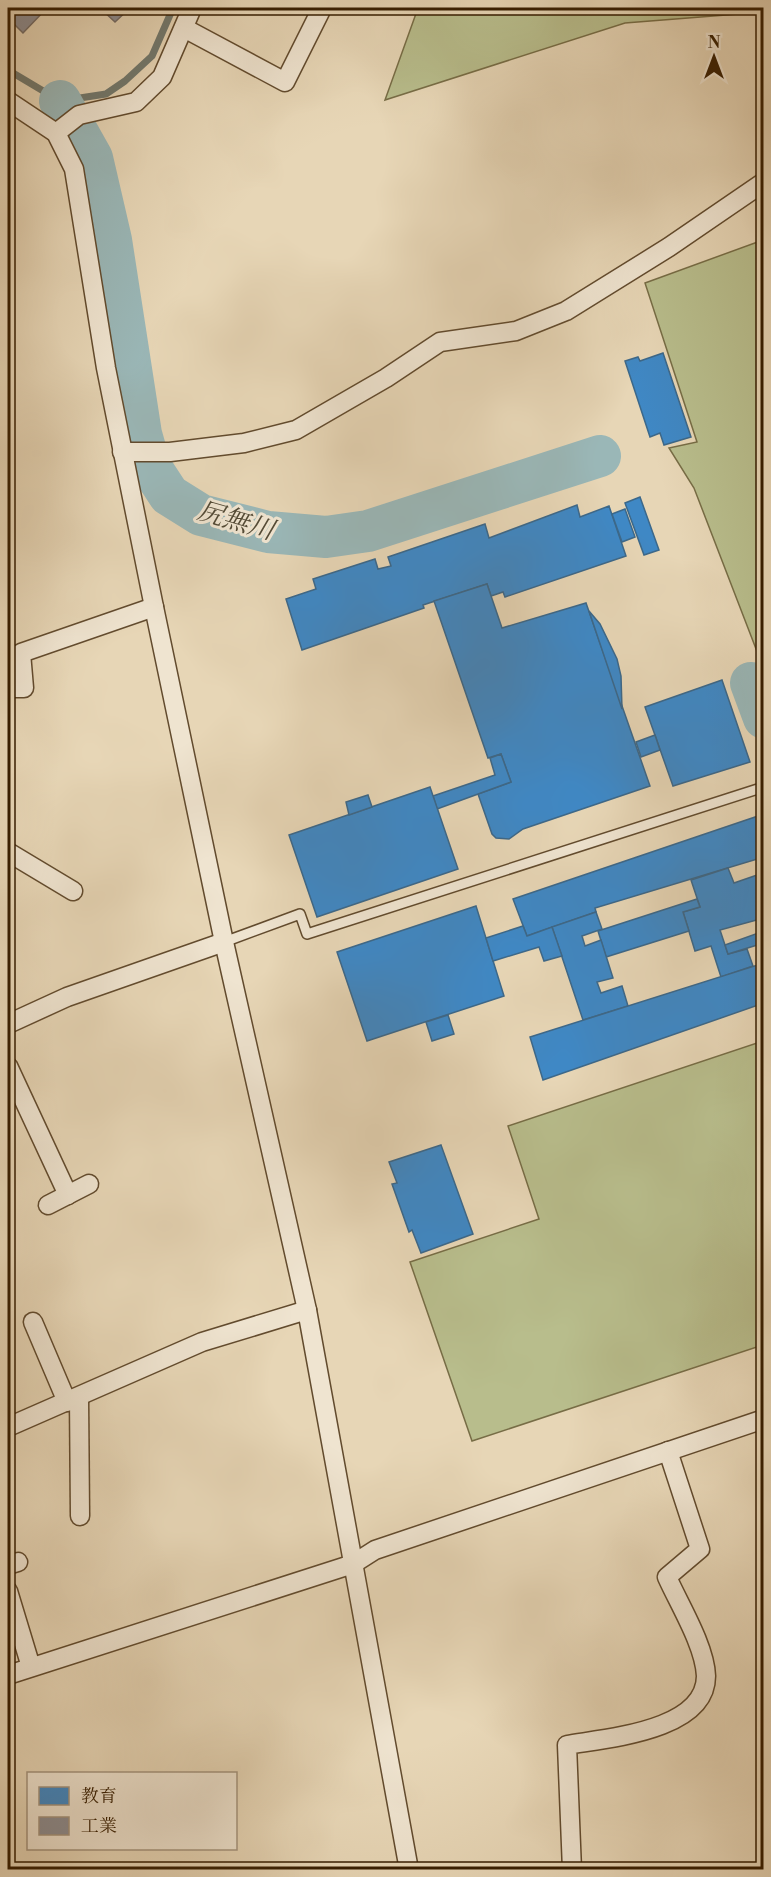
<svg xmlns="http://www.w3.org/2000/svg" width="771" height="1877" viewBox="0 0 771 1877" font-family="'Libre Bodoni','Noto Serif JP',serif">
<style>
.green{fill:#b8bd8c;stroke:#776d46;stroke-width:1.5}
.schools{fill:#3f88c5;stroke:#3c688a;stroke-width:1.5}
.industry{fill:#8d8d92;stroke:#736b66;stroke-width:1.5}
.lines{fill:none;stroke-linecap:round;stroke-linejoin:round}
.stream{stroke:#72796e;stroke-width:7}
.river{stroke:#9ab7b7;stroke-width:42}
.lane-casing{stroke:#624b2e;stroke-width:12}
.street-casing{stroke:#624b2e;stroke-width:21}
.lane{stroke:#efe4d0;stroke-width:9}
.street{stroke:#efe4d0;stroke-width:18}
.labels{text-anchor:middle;stroke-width:6;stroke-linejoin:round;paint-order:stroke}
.water-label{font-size:26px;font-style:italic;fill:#544b37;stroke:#efe4d0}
</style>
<rect width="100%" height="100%" fill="#e7d6b6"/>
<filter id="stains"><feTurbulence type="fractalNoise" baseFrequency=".00333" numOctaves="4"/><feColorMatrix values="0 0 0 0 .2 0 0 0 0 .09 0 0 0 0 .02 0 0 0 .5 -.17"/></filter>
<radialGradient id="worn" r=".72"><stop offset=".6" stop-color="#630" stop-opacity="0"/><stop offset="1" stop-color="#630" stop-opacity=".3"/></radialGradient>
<g class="green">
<path d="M418 8H763L764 12 625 23 385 100Z"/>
<path d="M763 240H764L763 667 694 488 669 448 697 442 645 283Z"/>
<path d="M763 1041V1345L472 1441 410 1262 539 1219 508 1126Z"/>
</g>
<g class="schools">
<path d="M663 353 691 437 664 445 660 433 650 437 625 361 638 357 640 361Z"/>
<path d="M640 497 659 550 644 555 625 503Z"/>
<path d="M577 505 580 517 609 506 626 556 505 597 503 592 491 596 487 584 423 605 424 608 302 650 286 599 316 589 313 579 375 559 378 569 391 566 388 557 485 524 489 538Z"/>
<path d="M625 509 635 537 622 542 612 514Z"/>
<path d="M487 584 502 628 586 603 650 786 523 829 509 839 496 838 492 834 478 794 511 782 501 754 488 758 434 601Z"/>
<path d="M589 611 600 624 617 659 621 676 622 709Z"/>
<path d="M722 680 750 762 673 786 645 707Z"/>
<path d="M655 735 660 750 641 757 636 742Z"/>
<path d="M501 754 511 782 437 809 433 796 495 775 490 758Z"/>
<path d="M430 787 458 869 317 917 289 835Z"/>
<path d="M368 795 372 807 349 815 346 802Z"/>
<path d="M758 816 764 834V857L595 908 596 912 527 936 513 899Z"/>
<path d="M728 868 734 883 760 874 759 870 764 869V918L720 930 728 954 747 949 753 966 721 977 711 946 695 951 683 912 700 907 691 880Z"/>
<path d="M697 899 700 907 683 912 689 931 606 957 598 931Z"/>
<path d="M476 906 504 996 367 1041 337 952Z"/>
<path d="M596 912 602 929 582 936 585 946 601 940 613 978 597 982 601 993 622 986 628 1006 583 1020 552 927Z"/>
<path d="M523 926 527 936 552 927 562 956 544 961 539 947 493 961 486 938Z"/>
<path d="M764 931V943L728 954 725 945Z"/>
<path d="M764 963V1003L543 1080 530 1037Z"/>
<path d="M448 1015 454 1034 432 1041 426 1022Z"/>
<path d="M441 1145 473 1234 421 1253 412 1230 409 1232 392 1184 397 1183 389 1162Z"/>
</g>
<g class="industry">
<path d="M8 8H47L23 33 8 18Z"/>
<path d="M100 8H130L115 22Z"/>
</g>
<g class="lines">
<path class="stream" d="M8 70 60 101 106 94 125 81 152 56 173 8"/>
<g class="river">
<path d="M60 101 92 158 111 240 141 434 150 466 169 495 201 515 268 532 326 537 368 531 600 456"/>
<path d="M751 683 764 718"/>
</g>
<g class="lane-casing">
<path id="lane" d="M224 942 300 914 307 934 764 787"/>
</g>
<g class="street-casing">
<g id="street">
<path d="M184 28 285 82 322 8"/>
<path d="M8 101 56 133 74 169 106 368 154 607 224 942 307 1310 409 1870"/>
<path d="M56 133 79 115 136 102 162 77 192 8"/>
<path d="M122 452H170L244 443 296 430 386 378 440 342 516 331 566 311 669 247 764 182"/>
<path d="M8 688H24L21 653 154 607"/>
<path d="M8 852 73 891"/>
<path d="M8 1024 67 997 224 942"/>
<path d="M8 1066 68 1195"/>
<path d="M48 1205 89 1184"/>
<path d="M33 1322 67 1402"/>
<path d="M79 1397 80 1516"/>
<path d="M8 1427 202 1342 307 1310"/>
<path d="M8 1565 18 1562"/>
<path d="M8 1591 31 1667"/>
<path d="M8 1675 353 1564 375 1550 764 1419"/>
<path d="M572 1870 567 1745C607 1738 706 1731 706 1676 705 1646 679 1604 667 1577L700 1549 668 1451"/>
</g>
</g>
<use href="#lane" class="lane"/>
<use href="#street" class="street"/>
</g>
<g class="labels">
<g class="water-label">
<text transform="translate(236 520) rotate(16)" y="9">尻無川</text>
</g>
</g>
<rect width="771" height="1877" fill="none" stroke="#e7d6b6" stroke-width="30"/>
<rect x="9" y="9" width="753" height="1859" fill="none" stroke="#361d00" stroke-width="3"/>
<rect x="15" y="15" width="741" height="1847" fill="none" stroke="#361d00" stroke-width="1.5"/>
<rect x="27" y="1772" width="210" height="78" fill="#efe4d0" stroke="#a5947d" stroke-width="1.5"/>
<rect x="39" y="1787" width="30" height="18" fill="#3f88c5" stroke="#a5947d" stroke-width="1.5"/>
<text x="81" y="1802" font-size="18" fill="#361d00">教育</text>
<rect x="39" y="1817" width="30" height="18" fill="#8d8d92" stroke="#a5947d" stroke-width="1.5"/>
<text x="81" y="1832" font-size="18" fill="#361d00">工業</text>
<g transform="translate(714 57)" stroke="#efe4d0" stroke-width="4.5" paint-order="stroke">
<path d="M0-4.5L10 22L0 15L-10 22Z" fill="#361d00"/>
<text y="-9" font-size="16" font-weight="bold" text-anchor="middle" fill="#361d00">N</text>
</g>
<rect width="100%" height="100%" filter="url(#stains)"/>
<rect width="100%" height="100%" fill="url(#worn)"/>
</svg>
